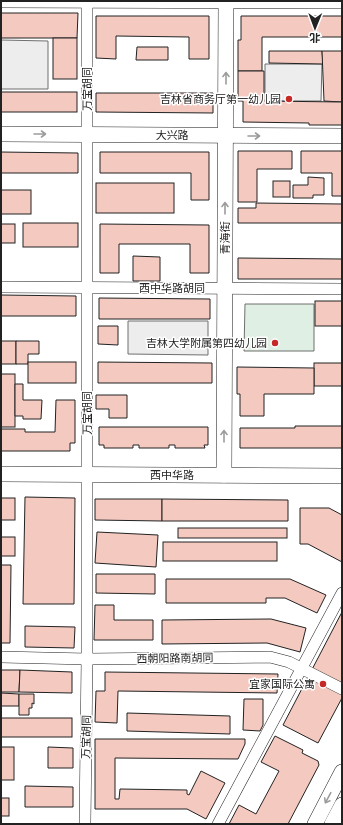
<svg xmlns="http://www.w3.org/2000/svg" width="343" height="825" viewBox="0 0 343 825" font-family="Literata,'Noto Sans SC',serif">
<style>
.green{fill:#e0efe3;stroke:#6f6f6f}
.parking{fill:#ededed;stroke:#6f6f6f}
.building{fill:#f3c9c0;stroke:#222}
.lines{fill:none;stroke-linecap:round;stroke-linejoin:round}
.street-casing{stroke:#222;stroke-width:12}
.secondary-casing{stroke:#222;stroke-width:16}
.street{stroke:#fff;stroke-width:11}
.secondary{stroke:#fff;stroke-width:15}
.oneway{stroke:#9c9c9c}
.poi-dot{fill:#c62828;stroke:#fff;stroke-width:1.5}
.labels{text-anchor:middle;stroke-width:3;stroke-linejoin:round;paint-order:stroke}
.street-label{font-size:11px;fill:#222;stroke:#fff}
.poi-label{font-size:11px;fill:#222;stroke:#fff;text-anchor:end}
</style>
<rect width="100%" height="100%" fill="#fff"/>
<path class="green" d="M245 304H314V351H244Z"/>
<g class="parking">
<path d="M1 40 48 41V89H1Z"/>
<path d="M265 64H322L321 101H265Z"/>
<path d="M128 321H208V355L128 354Z"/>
</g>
<g class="building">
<path d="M1 13H78L77 38H1Z"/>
<path d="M96 16H209V59H189V37L116 36V59L96 58Z"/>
<path d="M241 16H342V37H262V71H238V40H241Z"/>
<rect x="53" y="38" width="24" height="41"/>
<path d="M137 47H168V60H136Z"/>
<path d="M269 51H322L323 64 269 63Z"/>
<path d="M322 51H342V102L324 101Z"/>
<path d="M238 71H264V101L342 102V125H309V123L243 122V101H238Z"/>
<rect x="1" y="92" width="76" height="20"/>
<path d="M96 93H213V113L96 112Z"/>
<path d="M238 151H292V169H257V202H238Z"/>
<path d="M301 151H342V196H332V173H301Z"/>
<path d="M1 152 78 153V173H1Z"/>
<path d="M100 152H209V200H191V173H100Z"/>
<path d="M308 177 324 178V195H313V198H293V185H308Z"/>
<rect x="273" y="181" width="17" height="16"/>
<rect x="96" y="183" width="78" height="30"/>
<rect x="1" y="190" width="30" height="24"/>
<path d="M256 203 342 204V223H238V208H256Z"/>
<rect x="23" y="223" width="55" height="24"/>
<rect x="1" y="224" width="14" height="19"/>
<path d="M100 224 209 225V273H190V244H119V273H100Z"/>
<path d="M133 256 160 257V281H133Z"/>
<path d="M238 258 342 259V279H238Z"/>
<path d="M1 295 76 296V316H1Z"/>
<path d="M99 298 210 299V319H99Z"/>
<rect x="315" y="301" width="27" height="25"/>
<path d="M98 326H118V345L98 344Z"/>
<rect x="1" y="341" width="15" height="23"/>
<path d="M16 341H39V354H28V364H16Z"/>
<rect x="28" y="362" width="48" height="21"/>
<path d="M98 362 212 363V383H98Z"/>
<rect x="314" y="363" width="28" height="23"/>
<path d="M237 367 314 368V394H264V416H240V394H237Z"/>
<rect x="1" y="374" width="14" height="53"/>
<path d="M15 384H23V400H42L41 419H23V416H15Z"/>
<path d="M96 395H127V418H109V409H96Z"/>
<path d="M56 400H75V443H70V451H1V429H25V432H55Z"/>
<path d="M295 426H342V448H240V428H295Z"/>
<path d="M99 427H208V445H204L205 448H175V445H169V448H139V445H133V448H104V445H99Z"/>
<path d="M25 497 75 498 74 604H23Z"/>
<rect x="1" y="498" width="14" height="22"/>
<path d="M95 499H162V521L95 520Z"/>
<path d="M162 499 288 500V521H162Z"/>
<path d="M300 508H329L342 515V562L308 544H300Z"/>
<rect x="178" y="528" width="109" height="10"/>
<path d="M97 532 158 535 156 567 95 563Z"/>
<rect x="1" y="537" width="14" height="19"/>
<rect x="163" y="542" width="114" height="19"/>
<path d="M1 565H11L10 643H1Z"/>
<path d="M96 574H155V594L96 593Z"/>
<path d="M166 579H290L326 595 317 613 285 598H266V603H166Z"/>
<path d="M95 605H114V620H153V640H94Z"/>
<path d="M342 612V698L318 743 283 725Z"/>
<path d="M271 619 306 628 300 652 267 643 162 644V620Z"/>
<path d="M25 626 75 627 74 648 25 647Z"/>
<path d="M1 670H20L19 692H1Z"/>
<path d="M20 670 72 672V693L19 692Z"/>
<path d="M105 672 278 674 277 693 118 691 117 723 95 722 96 691H105Z"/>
<path d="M1 693 19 694V706H1Z"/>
<path d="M19 694H34V704L32 703V708H29V715H19Z"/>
<path d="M244 699H263V725L260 731 243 730Z"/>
<path d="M127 713 230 716V734L127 731Z"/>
<rect x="1" y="718" width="71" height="19"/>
<path d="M275 736 303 750 302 753 318 761 319 765 288 824H229L239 805 256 814 279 771 261 762Z"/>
<path d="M95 739H245V744L238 759 115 758V799H119L120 789 187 790V794L189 795 201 771 225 783 206 819 187 809H95Z"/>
<rect x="1" y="747" width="13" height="33"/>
<path d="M48 747 73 748V768H48Z"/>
<path d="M25 786 73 787V807H25Z"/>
<rect x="1" y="798" width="8" height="18"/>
</g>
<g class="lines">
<g class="street-casing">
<g id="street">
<path d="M1 2 342 3"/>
<path d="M1 287 342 289"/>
<path d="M1 657 87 659 270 657 289 662 342 689"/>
<path d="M85 824 87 659V3"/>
<path d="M218 824 342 593"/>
</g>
</g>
<g class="secondary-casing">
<g id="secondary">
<path d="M1 134 342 136"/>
<path d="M1 474 342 476"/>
<path d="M224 475 226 1"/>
<path d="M315 824 342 772"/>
<path d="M332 824 342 805"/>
</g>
</g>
<use href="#street" class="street"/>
<use href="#secondary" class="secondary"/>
</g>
<defs><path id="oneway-shaft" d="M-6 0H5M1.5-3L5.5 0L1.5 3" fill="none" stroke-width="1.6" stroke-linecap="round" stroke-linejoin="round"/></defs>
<g class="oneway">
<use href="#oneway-shaft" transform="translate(226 78) rotate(-90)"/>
<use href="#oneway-shaft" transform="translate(40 134)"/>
<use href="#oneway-shaft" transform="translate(254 136)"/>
<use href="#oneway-shaft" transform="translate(225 208) rotate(-90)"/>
<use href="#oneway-shaft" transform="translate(224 436) rotate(-90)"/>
<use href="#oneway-shaft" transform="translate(328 798) rotate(118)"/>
</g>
<g class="poi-dot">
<circle cx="289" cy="99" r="4"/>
<circle cx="275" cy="343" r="4"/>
<circle cx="323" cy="684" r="4"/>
</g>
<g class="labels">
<g class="street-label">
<text transform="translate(87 89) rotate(-90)" y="4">万宝胡同</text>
<text x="172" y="139">大兴路</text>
<text transform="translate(225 238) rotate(-90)" y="4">青海街</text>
<text x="172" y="292">西中华路胡同</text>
<text transform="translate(87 413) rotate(-90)" y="4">万宝胡同</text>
<text x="172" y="479">西中华路</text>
<text transform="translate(175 658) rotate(-1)" y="4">西朝阳路南胡同</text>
<text transform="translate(86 737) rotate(-89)" y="4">万宝胡同</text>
</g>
<g class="poi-label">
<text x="281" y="103">吉林省商务厅第一幼儿园</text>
<text x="267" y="347">吉林大学附属第四幼儿园</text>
<text x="315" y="688">宜家国际公寓</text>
</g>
</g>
<rect width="343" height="825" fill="none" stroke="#222222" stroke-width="4"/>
<g transform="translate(315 28) rotate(181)" stroke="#ffffff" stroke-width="3" paint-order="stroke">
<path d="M0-3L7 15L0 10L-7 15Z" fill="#222222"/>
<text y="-6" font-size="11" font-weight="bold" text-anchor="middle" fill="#222222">北</text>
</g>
</svg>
